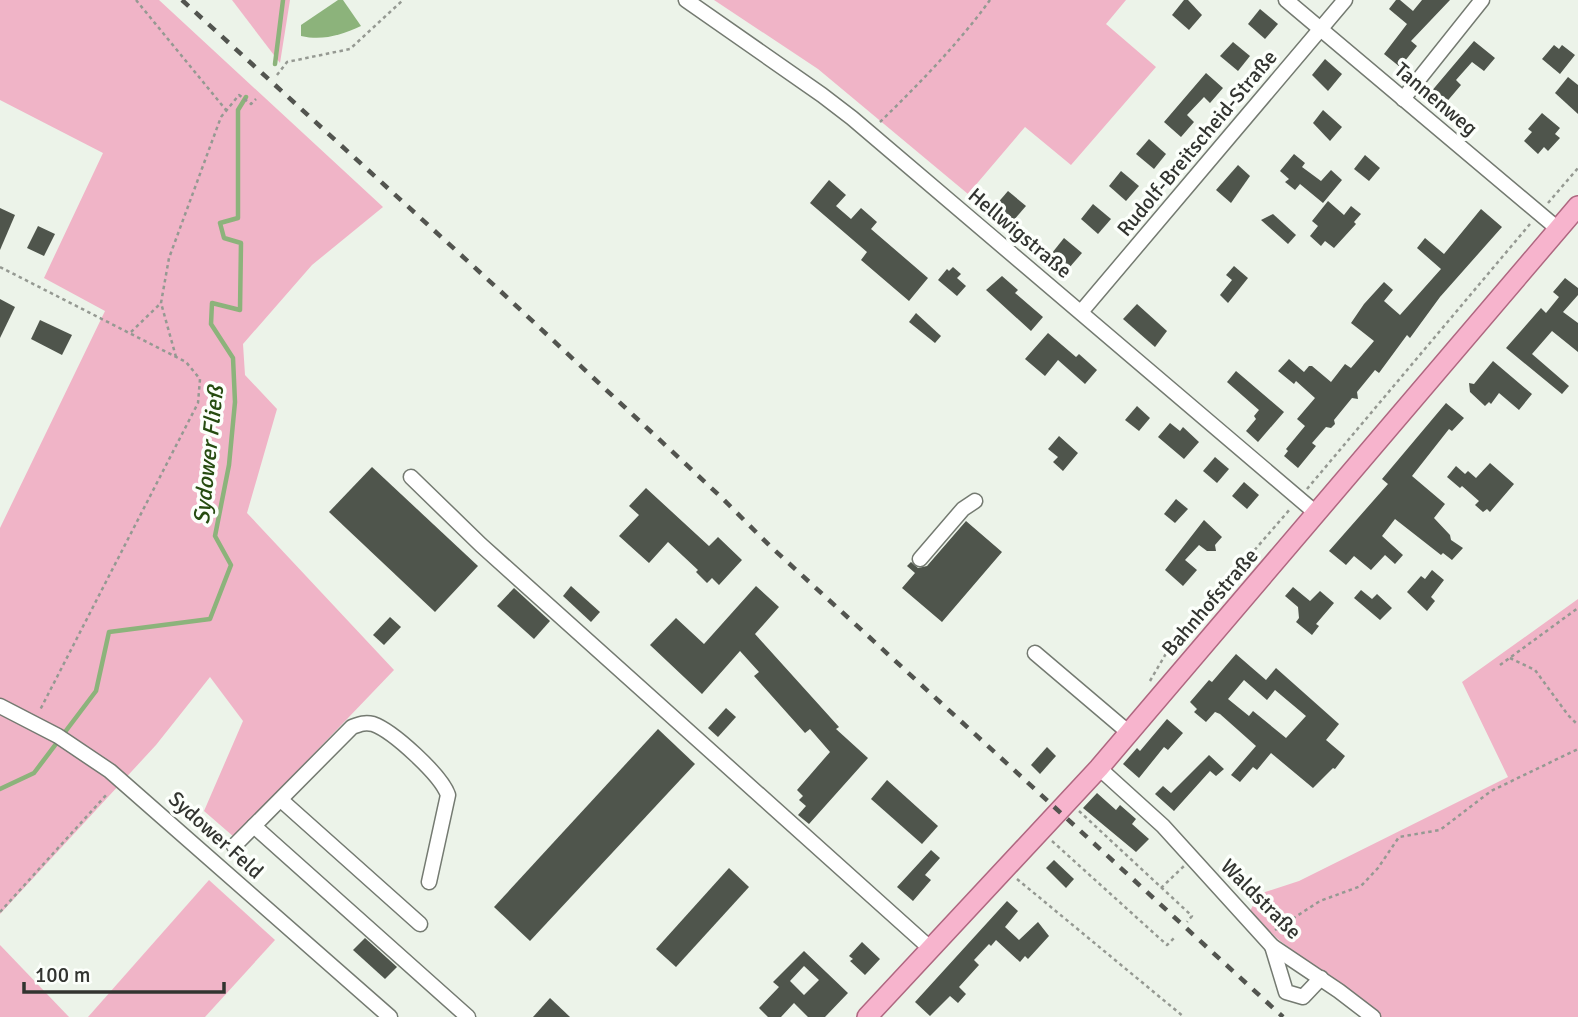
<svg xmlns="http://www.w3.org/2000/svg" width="1578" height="1017" viewBox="0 0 1578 1017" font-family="Signika,sans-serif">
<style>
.green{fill:#f0b4c7}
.water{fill:#8cb37b}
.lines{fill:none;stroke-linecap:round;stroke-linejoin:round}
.stream{stroke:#8cb37b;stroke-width:4.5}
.building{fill:#4f554c;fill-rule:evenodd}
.minor-casing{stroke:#747a71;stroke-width:17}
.major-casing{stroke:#af6780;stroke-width:22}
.path{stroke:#959992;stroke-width:2.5;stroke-dasharray:3.5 3.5;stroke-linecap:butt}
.minor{stroke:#fff;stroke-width:14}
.major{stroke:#f7b4cd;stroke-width:19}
.rail{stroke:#52544f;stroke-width:4.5;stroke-dasharray:9 9;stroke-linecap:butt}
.labels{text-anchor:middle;stroke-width:7;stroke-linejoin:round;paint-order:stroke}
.street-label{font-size:21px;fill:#323430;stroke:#fcfffb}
.water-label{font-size:23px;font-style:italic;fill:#264b10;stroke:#fcfffb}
</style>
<rect width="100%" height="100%" fill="#ecf3e9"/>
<g class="green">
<path d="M0 0H159L383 207 312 265 243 344 245 375 277 409 247 513 394 670 234 837 204 811 243 721 210 677 156 745 0 914V528L105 311 44 278 103 153 0 100Z"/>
<path d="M232 0H290L280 63Z"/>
<path d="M714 0H1126L1106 24 1156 67 1071 165 1025 127 968 194 818 69Z"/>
<path d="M1578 599V1017H1381L1279 940 1249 913 1259 894 1299 881 1508 777 1462 682Z"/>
<path d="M209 880 275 940 205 1017H88Z"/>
<path d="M0 945 69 1017H0Z"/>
</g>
<path class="water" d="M338 0H343L361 26C341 35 323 41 301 36V25Z"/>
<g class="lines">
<g class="stream">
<path d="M275 64 283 0"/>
<path d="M0 789 34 773 96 691 109 632 210 619 231 565 215 536 229 465 235 402 233 358 211 324 212 303 240 310 241 243 224 238 220 223 238 218V110L246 97"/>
</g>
</g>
<g class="building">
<path d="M1184 0H1188L1202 15 1189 30 1172 15Z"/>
<path d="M1396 0H1400L1413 11 1422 0H1450L1411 41 1417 46 1400 67 1384 54 1407 24 1389 9Z"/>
<path d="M1260 9 1278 24 1265 39 1248 24Z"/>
<path d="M1474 41 1495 58 1484 71 1472 62 1456 80 1461 85 1444 105 1430 93Z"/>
<path d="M1233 42 1250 56 1238 71 1220 56Z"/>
<path d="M1554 45 1559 49 1562 45 1575 55 1560 74 1542 59Z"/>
<path d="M1325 59 1342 74 1328 91 1312 75Z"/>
<path d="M1206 73 1223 88 1210 103 1204 97 1187 115 1194 122 1181 137 1164 122Z"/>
<path d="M1568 77 1578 85V114L1555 93Z"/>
<path d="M1323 110 1342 127 1330 141 1313 123Z"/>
<path d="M1542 113 1560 128 1555 134 1560 138 1548 151 1544 147 1538 154 1524 141 1532 132 1528 129Z"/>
<path d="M1149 139 1166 154 1154 169 1136 154Z"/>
<path d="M1294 154 1305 163 1302 167 1321 181 1331 170 1342 180 1323 203 1300 184 1295 190 1285 182 1289 179 1280 171Z"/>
<path d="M1365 155 1380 168 1369 181 1354 169Z"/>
<path d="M1238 165 1250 176 1231 203 1216 190Z"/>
<path d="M1121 171 1139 186 1126 201 1109 186Z"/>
<path d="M829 180 846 195 836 206 851 219 861 208 877 222 871 229 928 278 909 301 861 260 867 252 810 203Z"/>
<path d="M1008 191 1026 206 1013 221 995 206Z"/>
<path d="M1328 201 1344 215 1351 206 1361 214 1354 222 1356 224 1334 248 1325 241 1321 246 1310 236 1318 226 1312 221Z"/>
<path d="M1093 204 1111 219 1098 234 1081 219Z"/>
<path d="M0 208 15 215 0 250Z"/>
<path d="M1481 209 1502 227 1440 297 1410 338 1407 335 1379 373 1375 370 1357 392 1358 399 1352 398 1334 420 1335 424 1331 428 1326 427 1312 443 1316 446 1298 468 1284 456 1288 451 1286 449 1305 426 1297 419 1315 398 1296 381 1294 384 1278 371 1289 359 1304 372 1309 366H1312L1331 382 1345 364 1351 368 1374 341 1351 323 1364 304 1384 282 1393 290 1384 301 1400 315 1441 269 1417 248 1425 238 1444 254Z"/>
<path d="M1273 214 1296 235 1288 244 1261 220Z"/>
<path d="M38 226 55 234 44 256 27 248Z"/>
<path d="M1064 238 1082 253 1069 268 1052 253Z"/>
<path d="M1234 266 1248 278 1228 303 1220 295 1232 280 1226 275Z"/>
<path d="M953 267 961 274 957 278 966 286 957 296 938 280 947 269 949 271Z"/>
<path d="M1002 276 1018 290 1015 293 1043 317 1031 331 986 290Z"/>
<path d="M1565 278 1578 288V295L1563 312 1578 323V352L1552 331 1532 354 1569 386 1562 394 1506 348 1541 308 1546 313 1559 297 1553 292Z"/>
<path d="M0 299 15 307 0 338Z"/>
<path d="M1137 304 1167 331 1155 347 1123 319Z"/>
<path d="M916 313 941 336 935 343 909 322Z"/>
<path d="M40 320 72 335 62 355 31 339Z"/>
<path d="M1048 333 1076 357 1079 354 1097 370 1085 384 1058 360 1045 376 1025 359Z"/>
<path d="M1493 361 1532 394 1519 410 1499 393 1491 404 1489 402 1485 406 1470 392 1469 383 1474 384Z"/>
<path d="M1236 371 1284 412 1258 442 1246 431 1256 419 1254 416 1259 410 1227 382Z"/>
<path d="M1446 403 1464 418 1452 431 1449 429 1412 476 1445 504 1434 518 1450 535 1451 540 1463 548 1452 560 1443 553 1441 555 1395 519 1382 536 1403 555 1395 564 1385 555 1371 570 1354 556 1346 565 1329 551 1388 484 1382 479Z"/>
<path d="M1137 406 1150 418 1139 431 1125 420Z"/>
<path d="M1170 423 1180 431 1183 427 1199 442 1184 459 1158 437Z"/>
<path d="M1059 436 1078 453 1063 471 1053 462 1058 457 1048 449Z"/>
<path d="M1215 457 1229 469 1217 483 1203 471Z"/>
<path d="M1490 463 1514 484 1490 512 1487 509 1483 512 1475 505 1479 501 1462 486 1460 488 1447 477 1456 466 1465 474 1468 471 1476 478Z"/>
<path d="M372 467 478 566 435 612 329 512Z"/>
<path d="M1244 482 1259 495 1247 509 1232 496Z"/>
<path d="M646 488 709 546 718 537 742 560 719 585 712 578 707 583 696 572 698 570 668 542 649 563 619 536 639 515 629 506Z"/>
<path d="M1176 499 1188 509 1175 523 1164 514Z"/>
<path d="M1204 520 1222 537 1215 545 1216 551H1207L1199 545 1185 560 1197 570 1183 586 1165 570Z"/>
<path d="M966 521 1002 552 942 622 902 588 915 573 907 566 911 562 918 568 927 566Z"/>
<path d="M1432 570 1444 580 1431 597 1435 601 1427 611 1407 592 1421 576 1425 579Z"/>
<path d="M571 586 600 612 591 622 563 596Z"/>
<path d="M756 586 779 607 755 634 839 727 836 729 868 758 809 824 798 815 806 806 799 800 803 796 797 790 830 752 810 729 805 733 754 676 759 672 740 651 702 694 650 645 676 618 704 644Z"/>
<path d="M1293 587 1310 601 1320 591 1334 603 1316 624 1319 626 1312 635 1296 622 1299 618 1298 607 1285 596Z"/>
<path d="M514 588 550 621 534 639 497 606Z"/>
<path d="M1361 590 1372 599 1377 594 1392 608 1380 620 1354 598Z"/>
<path d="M390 617 401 627 384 645 373 635Z"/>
<path d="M1236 654 1266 680 1276 668 1339 724 1326 740 1345 756 1335 769 1333 768 1313 788 1271 753 1257 770 1253 767 1240 782 1231 775 1256 746 1220 714 1215 712 1206 722 1194 712 1197 709 1190 702 1209 680 1212 682ZM1244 680 1267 700 1275 690 1306 716 1286 738 1253 711 1249 716 1228 699Z"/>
<path d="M726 708 736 717 718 737 708 728Z"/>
<path d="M1167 719 1183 733 1168 750 1164 747 1139 778 1123 764 1137 748 1140 751Z"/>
<path d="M658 729 695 764 530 941 494 907Z"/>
<path d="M1047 747 1056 756 1040 774 1031 765Z"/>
<path d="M1209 755 1224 769 1216 776 1210 771 1174 811 1155 794 1163 786 1171 793Z"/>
<path d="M887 780 938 826 922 844 871 799Z"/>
<path d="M1097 793 1116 810 1120 805 1136 819 1132 824 1149 839 1136 852 1083 808Z"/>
<path d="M931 850 940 858 925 875 931 880 913 901 897 887Z"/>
<path d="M1054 860 1074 879 1066 888 1046 868Z"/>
<path d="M729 868 749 887 676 967 656 949Z"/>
<path d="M1007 901 1018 911 1005 927 1019 940 1038 922 1049 936 1028 959 1025 956 1020 962 996 940 991 946 989 944 974 960 979 965 959 987 966 994 958 1003 950 996 930 1016 915 1002Z"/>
<path d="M365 938 397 967 385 979 353 950Z"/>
<path d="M862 942 880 959 865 975 850 961 853 959 849 956Z"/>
<path d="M804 951 848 993 825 1017H808L794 1003 781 1017H768L759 1008 779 987 773 982ZM804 966 819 980 804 995 790 981Z"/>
<path d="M550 998 570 1017H533Z"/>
</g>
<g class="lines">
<g class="minor-casing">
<g id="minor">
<path d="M686 0 822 95 852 118 1316 513"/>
<path d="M1286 0 1558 229"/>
<path d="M1403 99 1482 0"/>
<path d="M1081 312 1345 0"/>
<path d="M411 477 481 545 931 949"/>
<path d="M920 559 963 509 975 501"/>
<path d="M1035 653 1128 732"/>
<path d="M0 706 58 736 110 771 390 1017"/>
<path d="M1099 768 1163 826 1272 946 1339 991 1373 1017"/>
<path d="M281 800 420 924"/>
<path d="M254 826 468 1017"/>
<path d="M234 846 352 727C360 724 365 722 373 724 393 731 441 775 448 795L429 882"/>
<path d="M1272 946 1286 992 1303 997 1321 978"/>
</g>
</g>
<g class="major-casing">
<path id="major" d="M867 1017 1099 768 1578 206"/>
</g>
<g class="path">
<path d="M136 0 226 110"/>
<path d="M277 75 287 62 350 49 403 0"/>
<path d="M880 122C919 84 958 44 990 0"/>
<path d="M1548 203 1578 168"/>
<path d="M0 267 186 362 200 379 198 403 40 710"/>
<path d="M131 332 161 303"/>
<path d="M176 357 161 303 169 258 221 117 239 95 251 104 256 99"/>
<path d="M1307 489 1530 224"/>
<path d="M1510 658 1535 670 1568 715 1578 725"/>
<path d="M1500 665 1578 608"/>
<path d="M1150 681 1168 650 1291 508"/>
<path d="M1079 811 1192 916 1187 922"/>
<path d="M1052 841 1167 945 1174 938"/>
<path d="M1017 879 1184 1017"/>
<path d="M1161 888 1184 866"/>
<path d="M0 912 108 793"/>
<path d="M1275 930 1320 901 1361 886 1378 868 1399 837 1440 830 1491 791 1578 749"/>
</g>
<use href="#minor" class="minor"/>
<use href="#major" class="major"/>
<path class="rail" d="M182 0 496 287 722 498 769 545 1283 1017"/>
</g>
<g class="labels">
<g class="street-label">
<text transform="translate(1436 99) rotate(40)" y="7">Tannenweg</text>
<text transform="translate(1197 143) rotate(-50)" y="7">Rudolf-Breitscheid-Straße</text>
<text transform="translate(1020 233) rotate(40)" y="7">Hellwigstraße</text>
<text transform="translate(1210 602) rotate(-49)" y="7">Bahnhofstraße</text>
<text transform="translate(216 835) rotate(42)" y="7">Sydower Feld</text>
<text transform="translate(1261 899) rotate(45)" y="7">Waldstraße</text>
</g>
<g class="water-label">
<text transform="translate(208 455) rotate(-84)" y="8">Sydower Fließ</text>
</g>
</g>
<path d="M24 982v10h200v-10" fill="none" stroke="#323430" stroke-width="3.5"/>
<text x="35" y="982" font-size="21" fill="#323430" stroke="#fcfffb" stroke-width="5" paint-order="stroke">100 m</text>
</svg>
